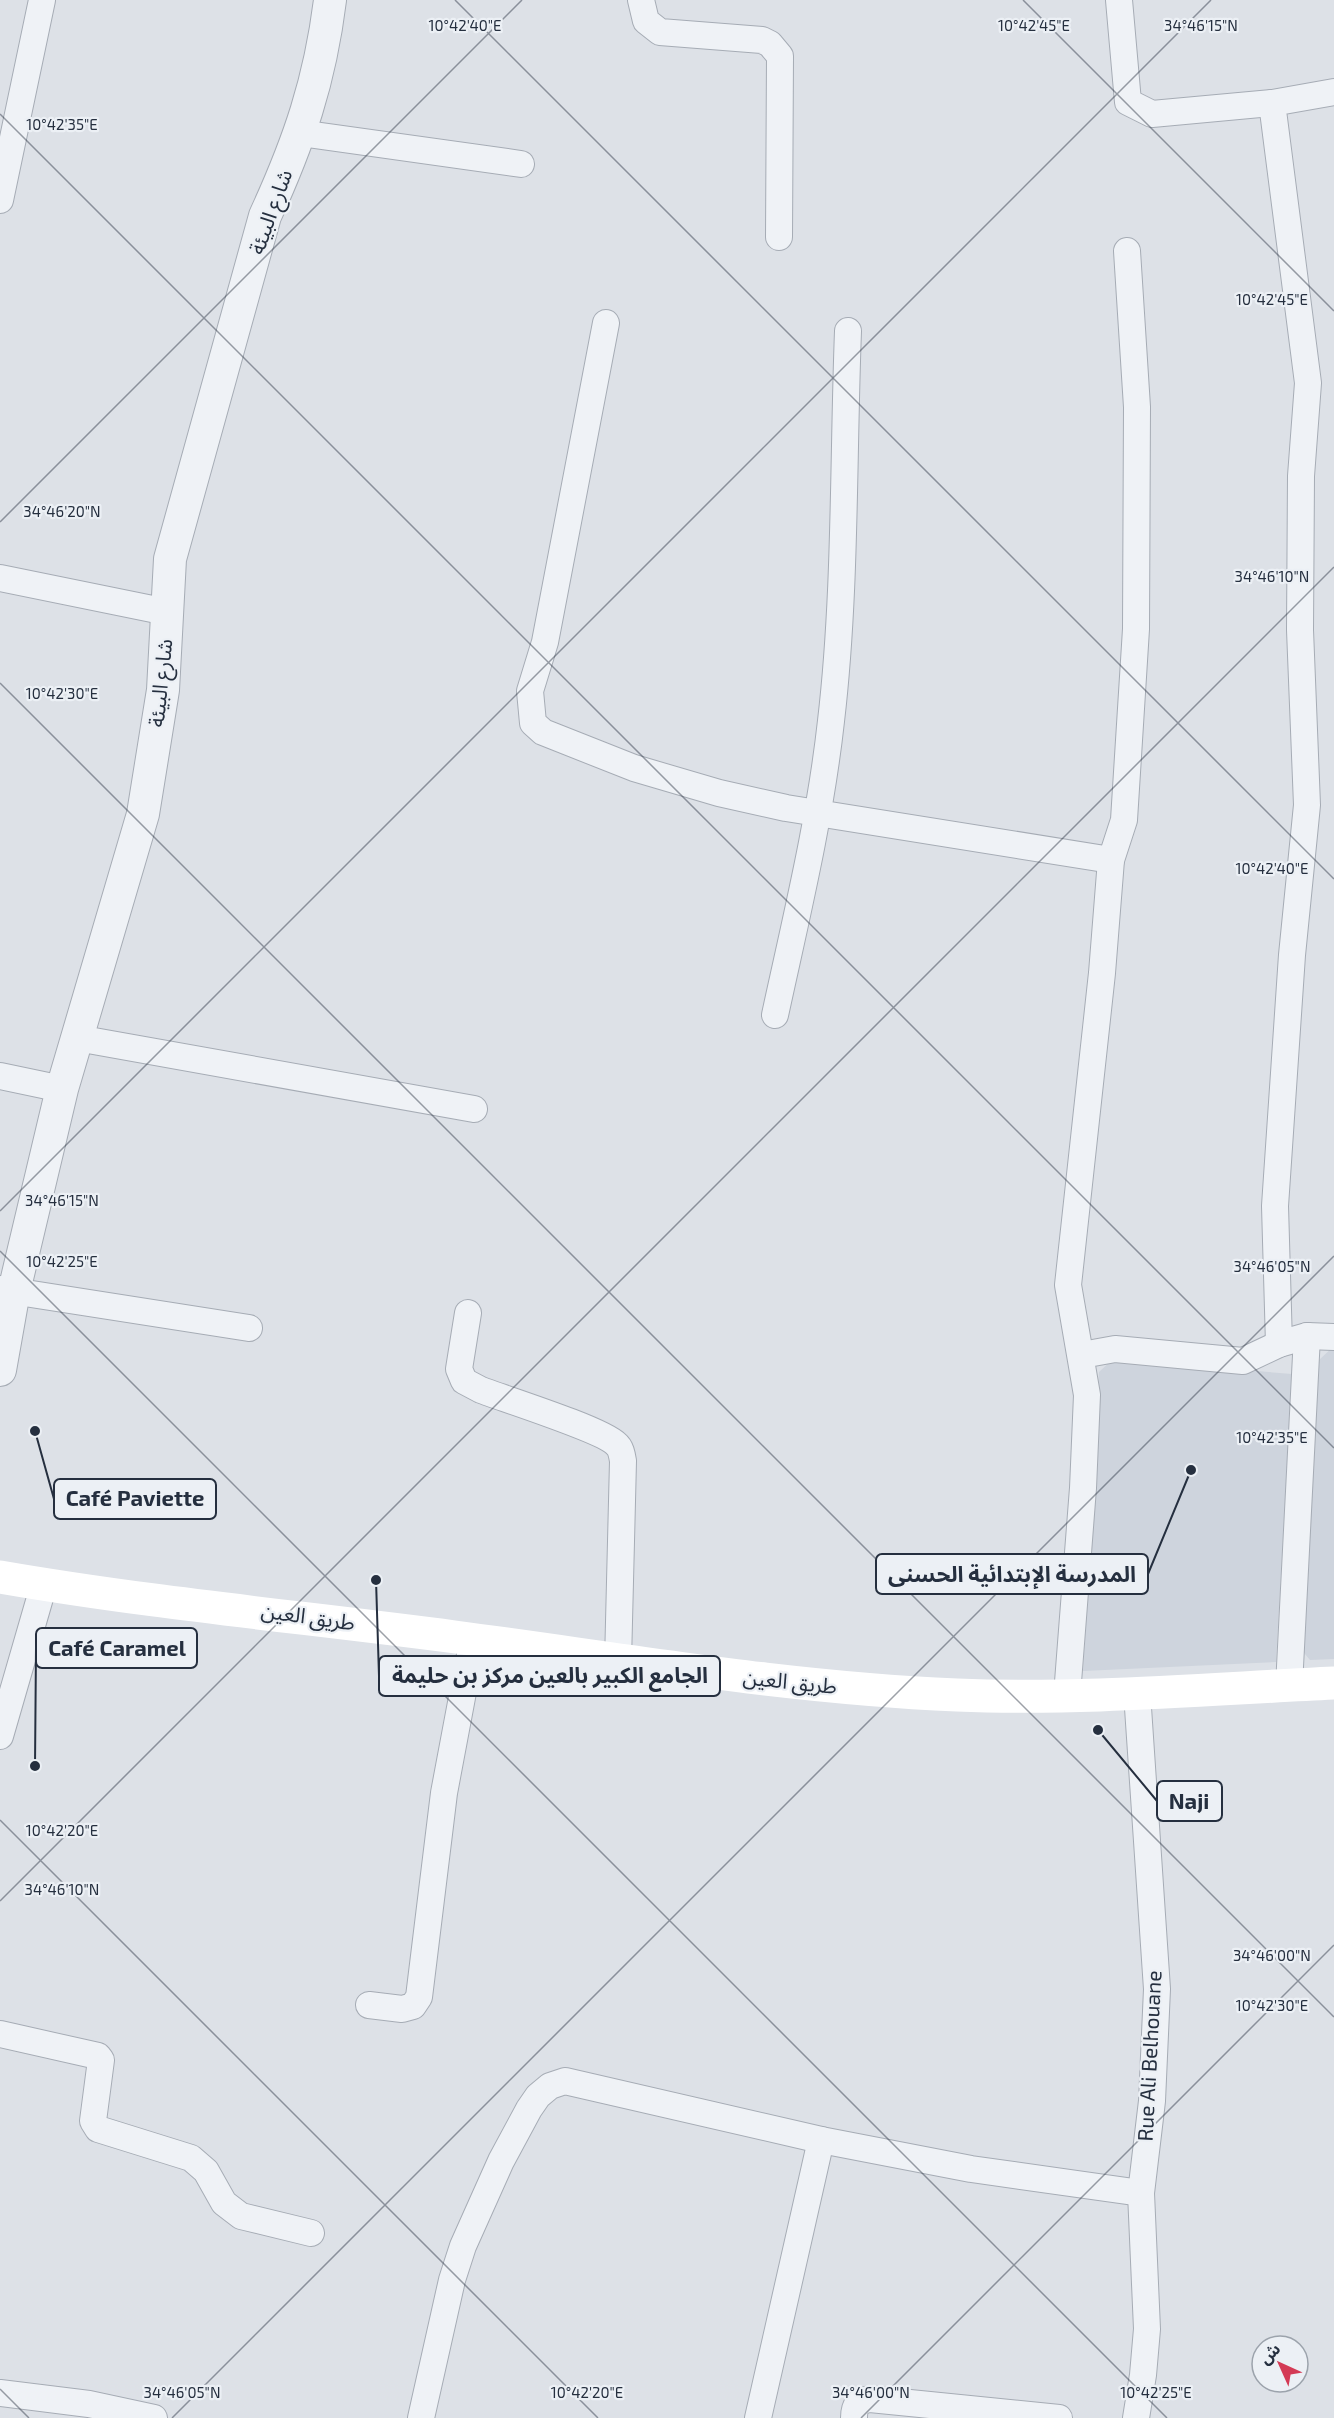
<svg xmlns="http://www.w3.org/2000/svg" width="1334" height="2418" viewBox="0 0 1334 2418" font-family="'Exo 2','Noto Sans Arabic',sans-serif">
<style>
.built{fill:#ced4dd}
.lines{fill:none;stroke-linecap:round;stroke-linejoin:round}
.minor-casing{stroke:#a6acb5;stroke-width:28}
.tertiary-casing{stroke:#a6acb5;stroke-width:34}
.minor{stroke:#eff2f6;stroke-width:26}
.tertiary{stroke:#eff2f6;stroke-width:32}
.secondary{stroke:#fff;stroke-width:33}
.ticks{fill:none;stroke:#252f3f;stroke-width:1.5;stroke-opacity:0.45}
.labels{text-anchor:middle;stroke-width:4.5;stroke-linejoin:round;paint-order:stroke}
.street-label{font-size:21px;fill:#252f3f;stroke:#ecf0f5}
.ticks-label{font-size:15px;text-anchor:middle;fill:#252f3f;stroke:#ecf0f5;stroke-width:4.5;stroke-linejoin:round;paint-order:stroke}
.leader{fill:none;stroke:#252f3f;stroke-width:2}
.callout-dot{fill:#252f3f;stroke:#ecf0f5;stroke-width:2}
.callout{fill:#ecf0f5;stroke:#252f3f;stroke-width:2}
.callout-label{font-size:22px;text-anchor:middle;font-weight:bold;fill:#252f3f}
</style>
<rect width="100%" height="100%" fill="#dde1e7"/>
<g class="built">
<path d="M1334 1346V1659L1310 1660 1300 1648 1306 1501 1312 1498 1313 1487 1308 1483 1316 1417 1318 1361Z"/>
<path d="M1113 1359 1292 1374 1276 1662 1083 1671 1088 1583 1099 1580 1101 1568 1090 1566 1099 1372Z"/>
</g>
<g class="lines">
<g class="minor-casing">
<g id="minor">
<path d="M641 0 646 21 660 32 762 40 770 44 780 56 779 237"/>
<path d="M1119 0 1128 102 1152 114 1272 103"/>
<path d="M300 133 521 164"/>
<path d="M0 200 42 0"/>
<path d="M606 323 545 642 530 691 533 723 543 732 634 768 719 793 786 808 1111 860"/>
<path d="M0 578 167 612"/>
<path d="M775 1015C796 918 820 821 831 721 846 593 843 460 848 331"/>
<path d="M77 1038 474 1109"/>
<path d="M0 1076 62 1089"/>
<path d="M0 1289 249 1328"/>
<path d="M468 1313 459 1369 464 1381 481 1390C505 1399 603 1430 616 1444 621 1448 622 1455 623 1461L618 1662"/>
<path d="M1279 1344 1275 1206 1292 955 1307 805 1300 630 1301 476 1308 383 1272 103 1334 92"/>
<path d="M1082 1355 1115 1349 1243 1361 1279 1344 1307 1336 1334 1337"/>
<path d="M1289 1686 1307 1336"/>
<path d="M1067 1695 1083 1488 1087 1395 1068 1285 1102 973 1111 860 1124 820 1136 629 1137 407 1127 251"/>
<path d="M0 1736 44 1584"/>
<path d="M369 2005 402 2009 413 2006 419 1997 444 1793 473 1639"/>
<path d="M0 2034 98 2056 101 2060 93 2121 98 2129 191 2158 206 2171 224 2203 241 2216 311 2233"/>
<path d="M0 2393 89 2404 154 2418"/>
<path d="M421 2418 452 2280 463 2246 501 2161 529 2109 538 2096 550 2086 565 2081 821 2140 971 2169 1141 2193"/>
<path d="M758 2418 821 2140"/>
<path d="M854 2418C854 2405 858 2401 870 2399L1059 2418"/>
<path d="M1136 2418 1143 2375 1147 2329 1141 2193 1152 2101 1157 1989 1137 1693"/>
</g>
</g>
<g class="tertiary-casing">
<path id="tertiary" d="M0 1370 14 1291 62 1089 143 814 163 690 170 559 265 216C299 142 320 81 330 0"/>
</g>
<use href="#minor" class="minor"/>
<use href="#tertiary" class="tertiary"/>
<path class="secondary" d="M0 1577C150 1603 303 1617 455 1637 622 1659 788 1688 957 1695 1082 1700 1208 1689 1334 1683"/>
</g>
<path class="ticks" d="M455 0 1334 879M1023 0 1334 311M0 114 1334 1448M0 522 522 0M0 683 1334 2017M0 1211 1211 0M0 1251 1167 2418M0 1820 598 2418M0 1901 1334 567M0 2389 29 2418M172 2418 1334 1256M861 2418 1334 1945"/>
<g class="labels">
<g class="street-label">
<text transform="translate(271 212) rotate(-70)" y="7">شارع البيئة</text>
<text transform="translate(161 683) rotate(-84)" y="7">شارع البيئة</text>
<text transform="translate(308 1617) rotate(8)" y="7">طريق العين</text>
<text transform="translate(790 1682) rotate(6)" y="7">طريق العين</text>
<text transform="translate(1150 2056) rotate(-87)" y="7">Rue Ali Belhouane</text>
</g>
</g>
<g class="ticks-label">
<text x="465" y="31">10°42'40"E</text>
<text x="1034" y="31">10°42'45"E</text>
<text x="1201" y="31">34°46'15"N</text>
<text x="62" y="130">10°42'35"E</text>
<text x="1272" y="305">10°42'45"E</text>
<text x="62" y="517">34°46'20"N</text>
<text x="1272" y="582">34°46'10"N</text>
<text x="62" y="699">10°42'30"E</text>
<text x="1272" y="874">10°42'40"E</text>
<text x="62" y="1206">34°46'15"N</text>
<text x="62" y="1267">10°42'25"E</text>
<text x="1272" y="1272">34°46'05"N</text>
<text x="1272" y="1443">10°42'35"E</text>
<text x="62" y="1836">10°42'20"E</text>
<text x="62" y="1895">34°46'10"N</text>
<text x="1272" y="1961">34°46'00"N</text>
<text x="1272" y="2011">10°42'30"E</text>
<text x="182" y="2398">34°46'05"N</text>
<text x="587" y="2398">10°42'20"E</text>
<text x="871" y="2398">34°46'00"N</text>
<text x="1156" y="2398">10°42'25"E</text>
</g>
<path class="leader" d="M35 1431L54 1499M1191 1470L1148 1574M35 1766L36 1648M376 1580L379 1676M1098 1730L1157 1801"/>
<g class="callout-dot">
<circle cx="35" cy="1431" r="6"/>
<circle cx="1191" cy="1470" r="6"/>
<circle cx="35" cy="1766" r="6"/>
<circle cx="376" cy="1580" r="6"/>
<circle cx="1098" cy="1730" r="6"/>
</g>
<g class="callout">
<rect x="54" y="1479" width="162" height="40" rx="6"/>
<rect x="876" y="1554" width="272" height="40" rx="6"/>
<rect x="36" y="1628" width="161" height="40" rx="6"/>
<rect x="379" y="1656" width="341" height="40" rx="6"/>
<rect x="1157" y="1781" width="65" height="40" rx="6"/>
</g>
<g class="callout-label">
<text x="135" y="1506">Café Paviette</text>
<text x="1012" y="1582">المدرسة الإبتدائية الحسنى</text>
<text x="117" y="1656">Café Caramel</text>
<text x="550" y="1683">الجامع الكبير بالعين مركز بن حليمة</text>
<text x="1189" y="1809">Naji</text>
</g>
<g transform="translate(1280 2364) rotate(315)"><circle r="28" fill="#ecf0f5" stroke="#9ca3ac" stroke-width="1.5"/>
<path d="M0-4.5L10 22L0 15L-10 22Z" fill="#d43a55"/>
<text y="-9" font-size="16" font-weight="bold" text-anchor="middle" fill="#252f3f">ش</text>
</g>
</svg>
